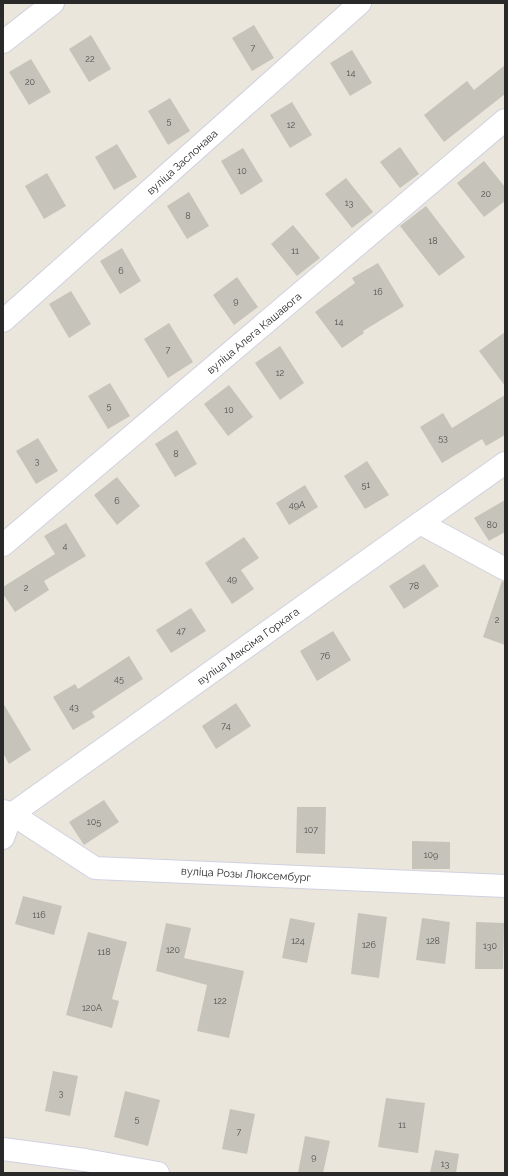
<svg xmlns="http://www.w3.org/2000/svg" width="508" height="1176" viewBox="0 0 508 1176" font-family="Raleway,sans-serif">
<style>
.building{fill:#c6c3bb}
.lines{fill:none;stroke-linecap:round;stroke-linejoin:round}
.minor-casing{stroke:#d0d1e1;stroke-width:24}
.minor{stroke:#fff;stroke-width:22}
.labels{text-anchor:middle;stroke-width:3;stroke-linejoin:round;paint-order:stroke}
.number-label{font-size:9px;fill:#50504e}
.street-label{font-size:11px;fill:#292929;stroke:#fff}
</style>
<rect width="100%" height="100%" fill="#ebe6db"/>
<g class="building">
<path d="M254 25 274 58 252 71 232 38Z"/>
<path d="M91 35 111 69 89 82 69 49Z"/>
<path d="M352 50 372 83 350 96 330 63Z"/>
<path d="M31 59 51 92 29 105 9 72Z"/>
<path d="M505 65V94L444 142 424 115 467 81 474 90Z"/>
<path d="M170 98 190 131 168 145 148 111Z"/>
<path d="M292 102 312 135 290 148 270 115Z"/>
<path d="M117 144 137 177 114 190 95 157Z"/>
<path d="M400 147 419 174 400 188 380 162Z"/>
<path d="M243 148 263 181 241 195 221 161Z"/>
<path d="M484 161 505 187V201L484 217 457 183Z"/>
<path d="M47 173 66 206 44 219 25 186Z"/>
<path d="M346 178 373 212 352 228 325 194Z"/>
<path d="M189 192 209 226 187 239 167 206Z"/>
<path d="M426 206 465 257 439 276 400 226Z"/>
<path d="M293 225 320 258 297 276 271 244Z"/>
<path d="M122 248 141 281 120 294 100 261Z"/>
<path d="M378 263 404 306 363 331 364 333 342 348 315 312 355 283 352 278Z"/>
<path d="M237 277 258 307 234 325 213 295Z"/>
<path d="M71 291 91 324 69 338 49 304Z"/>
<path d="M169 323 193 362 168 378 144 339Z"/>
<path d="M505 332V386L479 351Z"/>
<path d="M280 346 304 383 280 400 255 363Z"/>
<path d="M110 383 130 416 108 429 88 396Z"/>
<path d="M229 385 253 417 228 436 204 404Z"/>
<path d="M505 395V435L486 446 482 439 442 463 420 427 443 413 452 428Z"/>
<path d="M177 430 197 464 175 477 155 444Z"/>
<path d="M38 438 58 471 36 484 16 451Z"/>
<path d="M367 461 389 495 365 509 344 476Z"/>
<path d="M117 477 140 506 117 525 94 495Z"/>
<path d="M305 485 318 507 289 525 276 503Z"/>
<path d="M505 500V532L489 541 474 518Z"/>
<path d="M66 523 86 556 44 581 49 590 15 612 3 594V587L55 554 44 536Z"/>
<path d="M244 537 259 558 241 570 254 589 232 604 205 563Z"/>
<path d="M424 564 439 586 404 609 389 586Z"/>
<path d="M502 581 505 582V645L483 637Z"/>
<path d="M191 608 206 631 171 653 156 630Z"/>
<path d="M333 631 351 660 317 681 300 651Z"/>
<path d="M129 656 143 679 92 712 95 717 73 730 53 697 75 684 78 689Z"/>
<path d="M3 703 31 750 9 764 3 753Z"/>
<path d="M236 703 251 726 216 749 202 726Z"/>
<path d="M104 800 119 822 84 845 69 822Z"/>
<path d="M297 807H326L325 854 296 853Z"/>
<path d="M412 841 450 842V869H412Z"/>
<path d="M23 896 62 906 54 935 15 924Z"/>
<path d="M358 913 387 917 379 978 351 974Z"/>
<path d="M290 918 315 923 307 963 282 958Z"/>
<path d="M422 918 450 922 445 964 416 960Z"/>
<path d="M476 922 504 923 503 969H475Z"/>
<path d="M166 923 191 928 184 958 244 971 229 1038 197 1031 207 985 156 971Z"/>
<path d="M88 932 127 942 112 999 119 1001 112 1028 66 1015Z"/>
<path d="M53 1071 78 1076 70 1116 45 1111Z"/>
<path d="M125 1091 160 1100 148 1146 114 1137Z"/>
<path d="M386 1098 425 1103 418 1153 378 1147Z"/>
<path d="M230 1109 255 1114 247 1154 222 1149Z"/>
<path d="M305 1136 330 1141 323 1173H298Z"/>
<path d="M435 1150 459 1154 456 1173H430Z"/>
</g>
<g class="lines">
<g class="minor-casing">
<g id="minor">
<path d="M3 42 53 3"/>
<path d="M3 321 360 3"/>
<path d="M420 523 505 569"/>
<path d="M3 545 505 120"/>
<path d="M3 811 12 814 95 868 505 886"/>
<path d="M3 838 12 814 420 523 505 463"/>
<path d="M3 1149 85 1160 158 1173"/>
</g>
</g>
<use href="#minor" class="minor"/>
</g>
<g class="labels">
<g class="number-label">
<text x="253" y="51">7</text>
<text x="90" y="62">22</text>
<text x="351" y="76">14</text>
<text x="30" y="85">20</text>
<text x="169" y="124">5</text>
<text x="291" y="128">12</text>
<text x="242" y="174">10</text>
<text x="486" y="197">20</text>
<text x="349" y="206">13</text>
<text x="188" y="219">8</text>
<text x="433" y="244">18</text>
<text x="295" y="254">11</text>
<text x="121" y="274">6</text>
<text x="378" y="295">16</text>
<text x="236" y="304">9</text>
<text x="339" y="325">14</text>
<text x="168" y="353">7</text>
<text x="280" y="376">12</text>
<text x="109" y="409">5</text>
<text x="229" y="413">10</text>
<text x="443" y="441">53</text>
<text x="176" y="457">8</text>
<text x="37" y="464">3</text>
<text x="366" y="488">51</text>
<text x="117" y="504">6</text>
<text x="297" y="508">49А</text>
<text x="492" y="528">80</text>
<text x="65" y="549">4</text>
<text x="232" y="582">49</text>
<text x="414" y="589">78</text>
<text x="26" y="591">2</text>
<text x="497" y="623">2</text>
<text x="181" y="634">47</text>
<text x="325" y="659">76</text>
<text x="119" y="682">45</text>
<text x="74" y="710">43</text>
<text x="226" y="729">74</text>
<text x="94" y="825">105</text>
<text x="311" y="833">107</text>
<text x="431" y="858">109</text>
<text x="39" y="918">116</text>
<text x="298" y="944">124</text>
<text x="433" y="944">128</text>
<text x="369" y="948">126</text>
<text x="490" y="949">130</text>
<text x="173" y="953">120</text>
<text x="104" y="955">118</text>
<text x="220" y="1004">122</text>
<text x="92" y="1011">120А</text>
<text x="61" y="1096">3</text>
<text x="137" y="1122">5</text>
<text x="402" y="1128">11</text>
<text x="239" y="1135">7</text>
<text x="314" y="1160">9</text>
<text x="445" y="1167">13</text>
</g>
<g class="street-label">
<text transform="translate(182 162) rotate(-42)" y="4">вуліца Заслонава</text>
<text transform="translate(254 333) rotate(-40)" y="4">вуліца Алега Кашавога</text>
<text transform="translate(248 646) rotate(-36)" y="4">вуліца Максіма Горкага</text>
<text transform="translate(246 874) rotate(3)" y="4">вуліца Розы Люксембург</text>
</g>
</g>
<rect width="508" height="1176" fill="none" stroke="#292929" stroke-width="8"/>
</svg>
